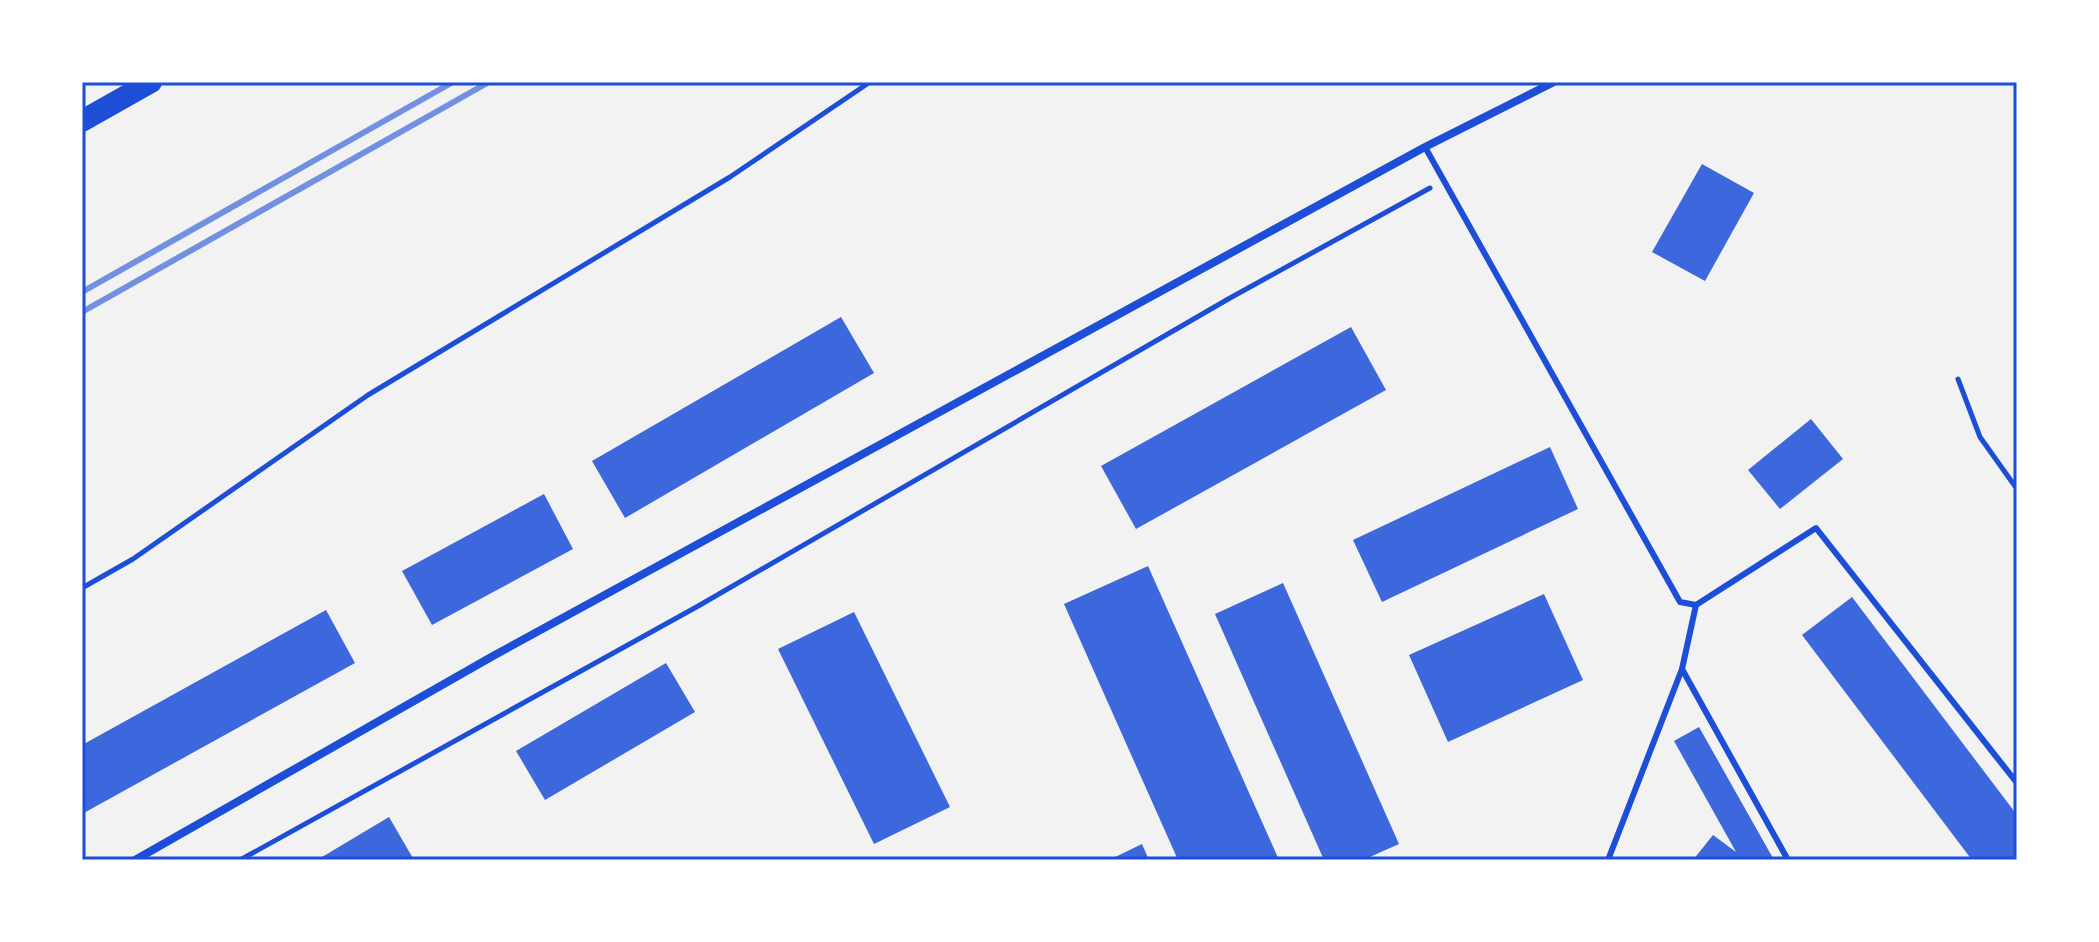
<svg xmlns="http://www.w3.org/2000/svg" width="2099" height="942" viewBox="0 0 2099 942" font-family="'Sofia Sans Condensed',sans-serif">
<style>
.building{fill:#3d67dc}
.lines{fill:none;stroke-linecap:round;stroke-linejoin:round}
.path{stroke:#1d4ed8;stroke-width:5}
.service{stroke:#1d4ed8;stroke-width:6}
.minor{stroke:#1d4ed8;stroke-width:8}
.trunk{stroke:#1d4ed8;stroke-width:22}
.rail{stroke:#7290e2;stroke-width:6}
.neatline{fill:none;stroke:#1d4ed8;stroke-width:3}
</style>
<rect width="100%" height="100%" fill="#f2f2f2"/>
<g class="building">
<path d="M1702 164 1754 193 1705 281 1652 252Z"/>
<path d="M841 317 874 373 625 518 592 461Z"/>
<path d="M1351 327 1386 390 1136 529 1101 466Z"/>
<path d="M1811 419 1843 459 1780 509 1748 470Z"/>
<path d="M1550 447 1578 509 1382 602 1353 540Z"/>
<path d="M544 494 573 549 432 625 402 571Z"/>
<path d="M1148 566 1279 860H1178L1064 604Z"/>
<path d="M1283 583 1399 844 1363 860H1324L1215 614Z"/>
<path d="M1544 594 1583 680 1448 742 1409 655Z"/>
<path d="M1852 597 2017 815V860H1972L1802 635Z"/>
<path d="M326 610 355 663 82 814V745Z"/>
<path d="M854 612 950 807 874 844 778 649Z"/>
<path d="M666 663 695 712 545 800 516 751Z"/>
<path d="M1699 727 1774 860H1740L1739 857 1737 860H1693L1713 835 1736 852 1674 741Z"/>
<path d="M389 817 414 860H317Z"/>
<path d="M1142 844 1149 860H1109Z"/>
</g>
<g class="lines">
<g class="path">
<path d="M1958 379 1980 437 2017 489"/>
<path d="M82 588 133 559 368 395 730 177 870 82"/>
<path d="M240 860 700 605 1230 298 1430 188"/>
</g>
<g class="service">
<path d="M1425 147 1680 602 1696 605 1816 528 2017 783"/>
<path d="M1696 605 1682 669 1788 860"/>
<path d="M1608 860 1682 669"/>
</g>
<path class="minor" d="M135 860 493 656 1425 147 1554 82"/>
<path class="trunk" d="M82 121 151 82"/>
<g class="rail">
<path d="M82 292 453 82"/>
<path d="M82 312 489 82"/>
</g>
</g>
<rect width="2099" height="942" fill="none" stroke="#ffffff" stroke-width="168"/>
<rect x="84" y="84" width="1931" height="774" class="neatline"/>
</svg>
